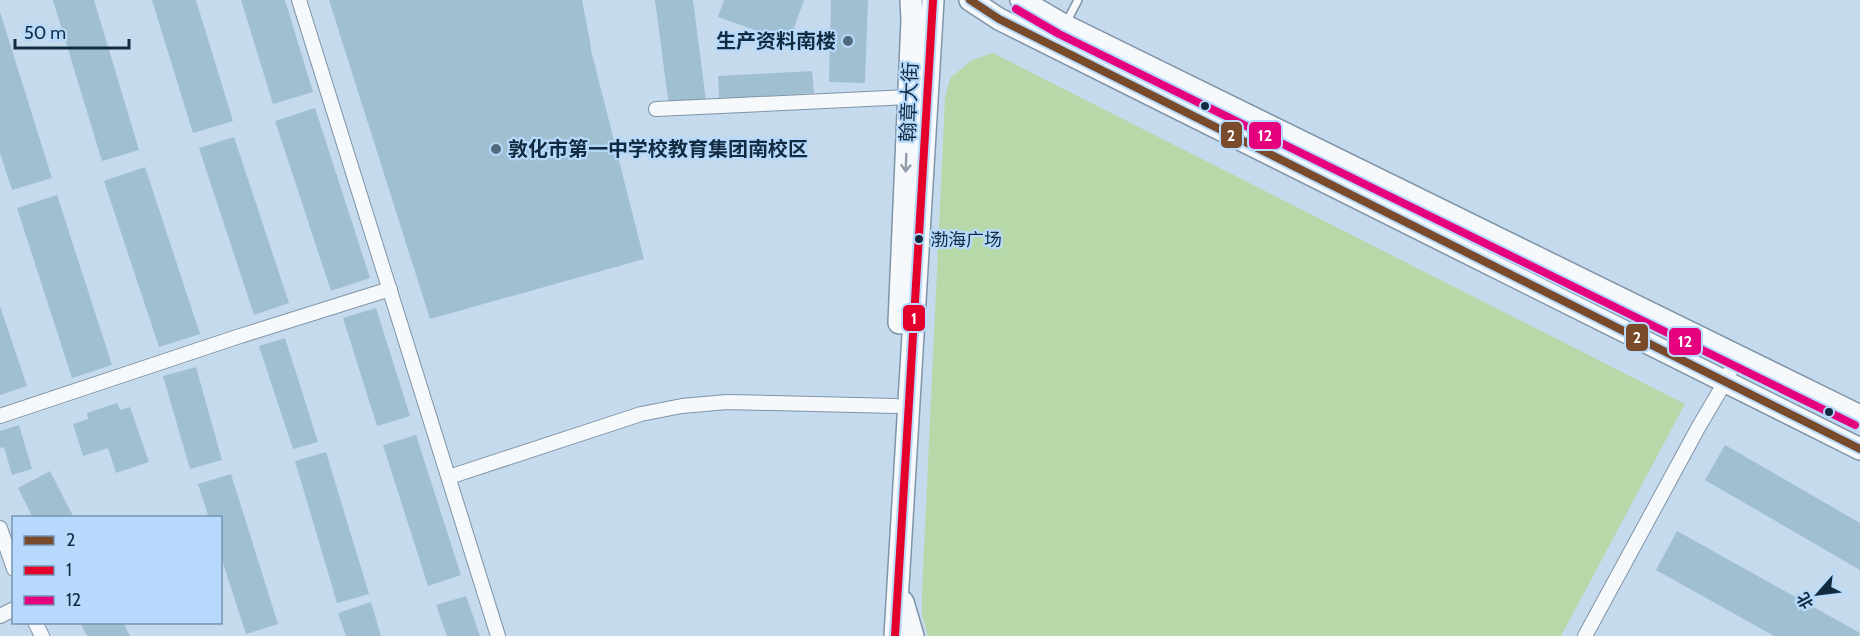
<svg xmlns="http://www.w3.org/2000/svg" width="1860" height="636" viewBox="0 0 1860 636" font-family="Cabin,'Noto Sans SC',sans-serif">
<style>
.green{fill:#b7d8a9}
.building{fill:#a0bfd0}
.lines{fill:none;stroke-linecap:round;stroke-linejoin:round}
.lane-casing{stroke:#7f94a6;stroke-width:10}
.street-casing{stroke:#7f94a6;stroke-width:16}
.primary-casing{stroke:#7f94a6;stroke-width:24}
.lane{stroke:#f6f9fc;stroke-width:7}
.street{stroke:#f6f9fc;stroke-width:14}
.primary{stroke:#f6f9fc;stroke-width:21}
.bus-1-casing{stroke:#b7dafc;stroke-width:12}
.bus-2-casing{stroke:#b7dafc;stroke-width:12}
.bus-3-casing{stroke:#b7dafc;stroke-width:12}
.bus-1{stroke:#7a4b2a;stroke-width:8}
.bus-2{stroke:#e4002b;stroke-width:8}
.bus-3{stroke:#e5007d;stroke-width:8}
.oneway{stroke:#909ca8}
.poi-dot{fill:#52687d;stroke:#b7dafc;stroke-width:2}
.bus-dot{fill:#132b41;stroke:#b7dafc;stroke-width:2}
.labels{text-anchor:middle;stroke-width:4.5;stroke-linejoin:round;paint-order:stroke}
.bus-label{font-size:18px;fill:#132b41;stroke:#b7dafc;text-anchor:start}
.poi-label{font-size:20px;font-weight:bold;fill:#132b41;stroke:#b7dafc;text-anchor:end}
.street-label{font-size:20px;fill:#132b41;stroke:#b7dafc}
.line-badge{stroke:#b7dafc;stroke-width:2}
.badge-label{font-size:16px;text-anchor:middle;font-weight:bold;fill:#fff}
</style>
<rect width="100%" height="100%" fill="#c6daed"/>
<path class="green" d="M993 53 1685 404 1561 636H928L922 615V592L945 98 950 78 972 60Z"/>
<g class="building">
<path d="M53 0H94L139 150 102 161Z"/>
<path d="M152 0H196L233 121 193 133Z"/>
<path d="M241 0H285L313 92 273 104Z"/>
<path d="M329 0H582L590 41 591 50 644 259 430 319Z"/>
<path d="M655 0H693L706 101 669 106Z"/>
<path d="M724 0H804L789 42 718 17Z"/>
<path d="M831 0H868L865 83 829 82Z"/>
<path d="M0 12 52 178 12 190 0 153Z"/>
<path d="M812 71 814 93 719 99 718 76Z"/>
<path d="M315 108 370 278 331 291 275 121Z"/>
<path d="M234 137 289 303 254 315 199 148Z"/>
<path d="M145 167 200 334 159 347 104 181Z"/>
<path d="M57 195 112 365 72 378 17 208Z"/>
<path d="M0 306 27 386 0 395Z"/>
<path d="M376 308 410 416 377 426 343 318Z"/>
<path d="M285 338 318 442 293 449 259 346Z"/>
<path d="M196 367 222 460 190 469 163 376Z"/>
<path d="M117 403 120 410 130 407 149 462 116 473 108 448 83 456 73 424 88 419 87 413Z"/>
<path d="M19 425 32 469 12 475 4 447 0 448V431Z"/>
<path d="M416 435 461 575 428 586 383 445Z"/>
<path d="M1725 445 1860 523V570L1705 480Z"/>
<path d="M326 452 369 594 337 603 295 461Z"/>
<path d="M50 471 74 518H33L18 488Z"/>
<path d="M231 474 278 624 246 634 220 554V518H209L198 484Z"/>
<path d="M1677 531 1860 633 1859 636H1774L1656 570Z"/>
<path d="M466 596 480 636H447L436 605Z"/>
<path d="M371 602 381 636H346L338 613Z"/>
<path d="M80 622H123L130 636H87Z"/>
</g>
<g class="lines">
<g class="lane-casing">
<path id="lane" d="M1066 23 1078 0"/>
</g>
<g class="street-casing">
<g id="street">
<path d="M299 0 498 636"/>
<path d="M656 109 909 97"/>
<path d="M0 416 237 337 390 289"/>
<path d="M449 477 641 414 682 406 727 402 896 406"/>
<path d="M0 528 14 569"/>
<path d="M0 616 14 609"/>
<path d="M35 622 42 636"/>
<path d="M1585 636 1698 428 1725 382 1737 357"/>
</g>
</g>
<g class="primary-casing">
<g id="primary">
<path d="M970 0 999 19 1860 449"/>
<path d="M1021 0 1064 25 1860 416"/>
<path d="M899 323 912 20 911 0"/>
<path d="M903 602 913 636"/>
<path d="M895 636 933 0"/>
</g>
</g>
<use href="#lane" class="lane"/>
<use href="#street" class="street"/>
<use href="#primary" class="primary"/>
<g class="bus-1-casing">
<path id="bus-1" d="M970 0 999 19 1860 449"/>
</g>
<g class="bus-2-casing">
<path id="bus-2" d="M895 636 933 0"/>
</g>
<g class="bus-3-casing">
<path id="bus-3" d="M1016 9 1059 34 1855 425"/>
</g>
<use href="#bus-1" class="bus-1"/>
<use href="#bus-2" class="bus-2"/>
<use href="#bus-3" class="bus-3"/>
</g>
<defs><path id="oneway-shaft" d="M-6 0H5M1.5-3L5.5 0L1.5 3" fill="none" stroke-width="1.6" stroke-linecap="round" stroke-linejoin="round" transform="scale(1.5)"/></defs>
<use class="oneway" href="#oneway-shaft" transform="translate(906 163) rotate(92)"/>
<g class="poi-dot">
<circle cx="848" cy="41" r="6"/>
<circle cx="496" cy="149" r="6"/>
</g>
<g class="bus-dot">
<circle cx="1205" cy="106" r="5"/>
<circle cx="919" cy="239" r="5"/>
<circle cx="1829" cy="412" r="5"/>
</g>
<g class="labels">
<g class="bus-label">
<text x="930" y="246">渤海广场</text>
</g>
<g class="poi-label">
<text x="836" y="48">生产资料南楼</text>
<text x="508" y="156" text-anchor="start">敦化市第一中学校教育集团南校区</text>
</g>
<g class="street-label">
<text transform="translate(909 102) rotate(-88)" y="7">翰章大街</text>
</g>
</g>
<g class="line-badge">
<rect x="1220" y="121" width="23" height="28" rx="6" fill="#7a4b2a"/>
<rect x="1248" y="121" width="34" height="29" rx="6" fill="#e5007d"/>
<rect x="902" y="304" width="24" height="28" rx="6" fill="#e4002b"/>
<rect x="1625" y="323" width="24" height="29" rx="6" fill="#7a4b2a"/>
<rect x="1668" y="327" width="34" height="29" rx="6" fill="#e5007d"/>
</g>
<g class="badge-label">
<text x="1231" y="141">2</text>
<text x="1265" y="141">12</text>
<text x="914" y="324">1</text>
<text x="1637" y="343">2</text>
<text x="1685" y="347">12</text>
</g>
<rect x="12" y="516" width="210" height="108" fill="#b7dafc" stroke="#7594b1" stroke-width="1.5"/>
<rect x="24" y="536" width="30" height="9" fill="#7a4b2a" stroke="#7594b1" stroke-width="1.5"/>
<text x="66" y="546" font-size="18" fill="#132b41">2</text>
<rect x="24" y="566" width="30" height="9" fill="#e4002b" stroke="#7594b1" stroke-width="1.5"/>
<text x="66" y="576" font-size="18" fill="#132b41">1</text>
<rect x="24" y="596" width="30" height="9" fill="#e5007d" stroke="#7594b1" stroke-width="1.5"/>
<text x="66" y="606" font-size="18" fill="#132b41">12</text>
<g transform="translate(1818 594) rotate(242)" stroke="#b7dafc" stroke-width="4.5" paint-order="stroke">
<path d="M0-4.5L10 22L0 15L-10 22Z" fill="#132b41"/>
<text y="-9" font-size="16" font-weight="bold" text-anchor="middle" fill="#132b41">北</text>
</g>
<path d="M15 39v9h114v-9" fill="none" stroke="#132b41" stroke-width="3"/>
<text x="24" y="39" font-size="18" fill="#132b41" stroke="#b7dafc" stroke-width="4.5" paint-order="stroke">50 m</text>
</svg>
